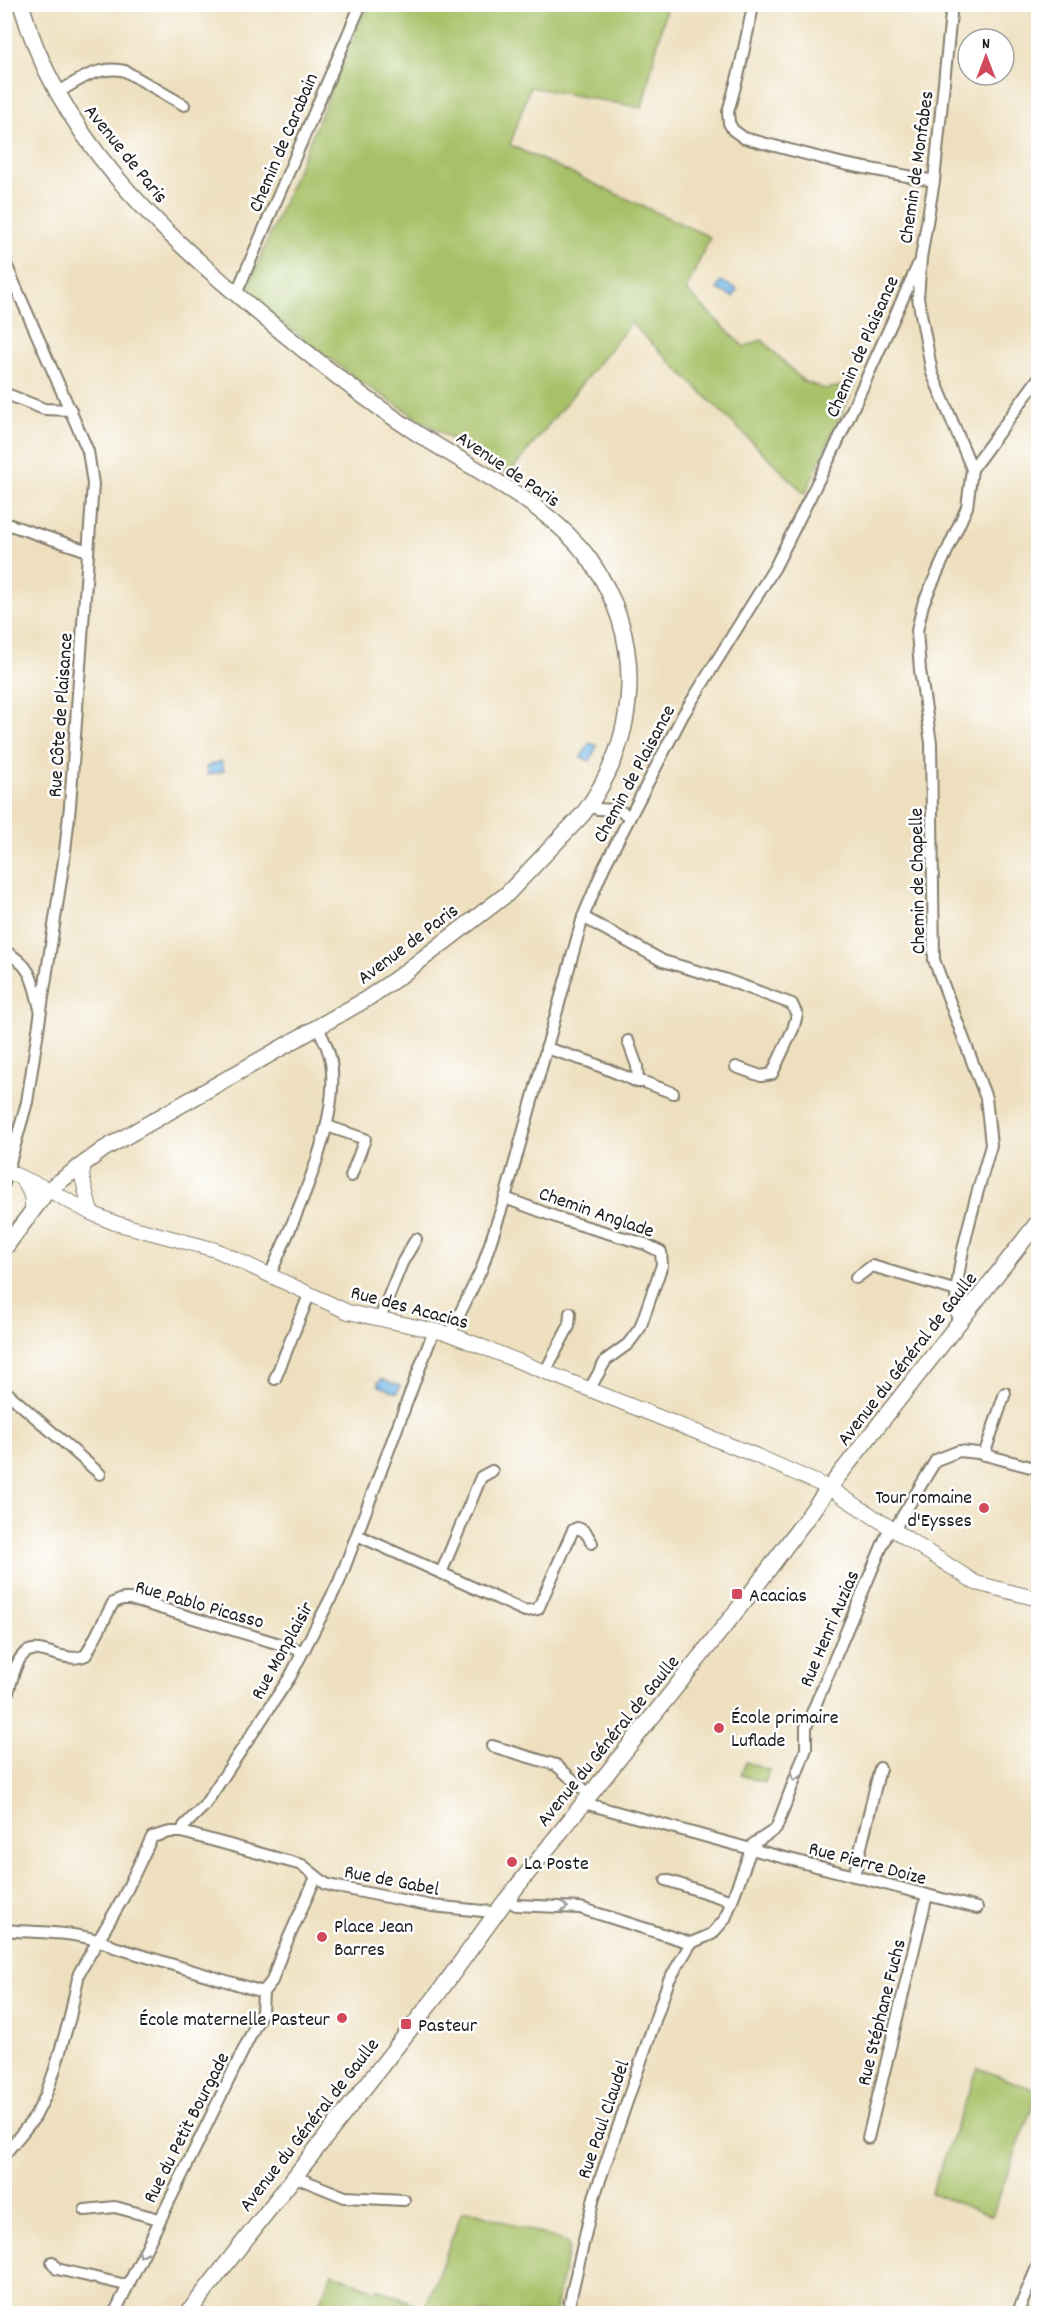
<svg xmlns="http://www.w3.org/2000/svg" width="1043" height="2318" viewBox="0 0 1043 2318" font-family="Dekko,sans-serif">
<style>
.green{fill:#a7c167;stroke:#626e42;stroke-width:1.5}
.water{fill:#70b6e7;stroke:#466982;stroke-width:1.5}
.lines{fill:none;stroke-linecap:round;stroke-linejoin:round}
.minor-casing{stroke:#857e6e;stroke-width:14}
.tertiary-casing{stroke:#857e6e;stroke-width:16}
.secondary-casing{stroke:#857e6e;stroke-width:18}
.minor{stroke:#fff;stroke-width:10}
.tertiary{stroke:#fff;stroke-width:14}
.secondary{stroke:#fff;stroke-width:15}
.oneway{stroke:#999}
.poi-dot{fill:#d1495b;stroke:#fff;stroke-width:2}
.labels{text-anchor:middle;stroke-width:5;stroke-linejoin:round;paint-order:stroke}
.street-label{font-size:20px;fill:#1c1c1c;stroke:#fff}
.poi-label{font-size:20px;fill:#1c1c1c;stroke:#fff;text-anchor:start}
</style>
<rect width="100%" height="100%" fill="#fff"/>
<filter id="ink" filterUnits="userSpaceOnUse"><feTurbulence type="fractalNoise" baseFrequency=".0167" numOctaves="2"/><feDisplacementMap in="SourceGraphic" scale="12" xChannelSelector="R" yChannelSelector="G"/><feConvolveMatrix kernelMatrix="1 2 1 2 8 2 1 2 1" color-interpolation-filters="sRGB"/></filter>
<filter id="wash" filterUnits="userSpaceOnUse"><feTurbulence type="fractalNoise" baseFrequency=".008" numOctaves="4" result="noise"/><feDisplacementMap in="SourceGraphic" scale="24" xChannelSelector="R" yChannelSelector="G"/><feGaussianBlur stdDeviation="1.35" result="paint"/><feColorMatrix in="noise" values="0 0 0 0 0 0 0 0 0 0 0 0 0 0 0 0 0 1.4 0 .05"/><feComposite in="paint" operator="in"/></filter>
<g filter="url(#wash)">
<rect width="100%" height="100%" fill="#eee0bf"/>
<g class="green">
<path d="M367 5H667L642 108 530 87 510 145 710 237 686 290 744 347 762 340 803 381 825 389 855 384 805 494 631 323 508 475 362 383 245 294Z"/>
<path d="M746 1762 769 1770 765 1783 741 1775Z"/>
<path d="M978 2068 1038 2091 992 2216 931 2193Z"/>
<path d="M471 2211 567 2242 569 2248 554 2313H315L332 2273 376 2291 378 2288 425 2309 462 2212Z"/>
</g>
<g class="water">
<path d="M721 281 737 289 733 297 717 289Z"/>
<path d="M590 743 597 746 590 761 581 757Z"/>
<path d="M221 761 224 771 208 775 206 767Z"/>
<path d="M382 1379 400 1386 397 1393 379 1386 378 1382Z"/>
</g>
</g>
<g filter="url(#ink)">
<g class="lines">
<g class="minor-casing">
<g id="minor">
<path d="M752 4V11L739 72 728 112 729 123 733 130 744 138 844 164 934 181"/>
<path d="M952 4 934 181 921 258 918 298 932 373 972 469 967 507 923 604 917 631 920 670 931 743 934 960 986 1098 991 1145C980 1185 946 1289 959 1325"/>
<path d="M57 93C78 81 99 64 125 71L184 105"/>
<path d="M4 260 88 451 93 484 70 806 64 860 27 1102 4 1184"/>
<path d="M236 294 361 4"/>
<path d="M4 393 44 409 71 410"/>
<path d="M972 469 1038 379"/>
<path d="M4 523 88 551"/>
<path d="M592 802 597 809 618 810 629 816"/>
<path d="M583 917 663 961 724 979 792 1004 797 1015 793 1029 772 1074 761 1076 736 1067"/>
<path d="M4 951C32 965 33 981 40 1009"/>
<path d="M546 1048 590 1062 638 1082 637 1066 628 1041"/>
<path d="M638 1082H644L673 1093"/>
<path d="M327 1126 365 1139 351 1176"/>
<path d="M505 1198 564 1220 645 1244 661 1252 662 1265 640 1328 628 1344 606 1360 589 1390"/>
<path d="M270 1275C294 1219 341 1123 331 1062 329 1050 324 1039 318 1028"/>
<path d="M856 1278 872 1266 957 1291"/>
<path d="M380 1318 402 1263 416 1239"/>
<path d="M450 1334 482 1268 505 1198 583 917 604 867 683 715 775 567 837 443 918 265"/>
<path d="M545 1372 569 1326 570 1313"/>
<path d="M275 1379 309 1295"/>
<path d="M4 1390 100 1474"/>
<path d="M984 1455 1005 1393"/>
<path d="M894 1530 936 1460 959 1451 978 1453 1038 1469"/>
<path d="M357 1535 441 1573 481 1477 492 1471"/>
<path d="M441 1573 525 1611 538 1609 573 1530 577 1528C586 1530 588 1536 592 1543"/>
<path d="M4 1695 8 1692C12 1681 14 1665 22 1656 37 1638 63 1666 86 1655L113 1603 122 1599H130L303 1651"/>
<path d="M492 1746 556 1765 590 1795"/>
<path d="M584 1803 751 1849 977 1908"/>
<path d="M182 1832 302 1865 326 1884 337 1887 432 1906 493 1912 497 1914"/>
<path d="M854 1876 880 1768"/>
<path d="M666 1880 732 1901"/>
<path d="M507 1899 516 1905 580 1908 691 1943 712 1934 725 1919 753 1844 776 1829 806 1749V1727L890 1527"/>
<path d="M4 1930C37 1933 86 1931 114 1947L263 1992"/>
<path d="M868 2138 927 1895"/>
<path d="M4 2155 35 2117 45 2097 54 2072 70 2017 79 1973 123 1898 152 1837 170 1832H182L184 1826 204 1806 290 1677 339 1582 434 1330"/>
<path d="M293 2176 345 2197 404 2200"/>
<path d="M85 2210 115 2207 159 2219"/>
<path d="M52 2262 57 2269 126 2285"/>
<path d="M114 2314 262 2012 263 1992 272 1981 281 1955 316 1877"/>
<path d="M567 2314 594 2197 669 1980 691 1943"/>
<path d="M1017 2314 1038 2265"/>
</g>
</g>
<g class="tertiary-casing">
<g id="tertiary">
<path d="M84 1163 82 1176 91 1213"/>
<path d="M4 1170 41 1186 91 1213 115 1223 216 1250 348 1312 450 1334 757 1456 829 1488 976 1583 1038 1599"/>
<path d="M20 1177C29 1188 33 1196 32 1211"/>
</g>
</g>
<g class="secondary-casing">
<g id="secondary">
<path d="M4 1249 48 1190 104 1149 365 1000 400 976 507 894 583 814C640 737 646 640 590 560 551 505 472 469 415 432 361 397 310 356 260 314 157 228 59 138 21 4"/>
<path d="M187 2314 437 1995 503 1904 754 1589 829 1488 1038 1222"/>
</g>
</g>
<use href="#minor" class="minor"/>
<use href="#tertiary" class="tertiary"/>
<use href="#secondary" class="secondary"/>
</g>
<defs><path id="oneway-chevron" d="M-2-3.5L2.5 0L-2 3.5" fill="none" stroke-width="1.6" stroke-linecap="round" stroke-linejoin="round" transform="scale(1.5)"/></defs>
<g class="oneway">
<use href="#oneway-chevron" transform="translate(795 1777) rotate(111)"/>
<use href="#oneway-chevron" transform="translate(564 1907) rotate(4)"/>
<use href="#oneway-chevron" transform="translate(142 2253) rotate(116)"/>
</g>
</g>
<g class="poi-dot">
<circle cx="984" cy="1508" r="6"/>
<rect x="731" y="1588" width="12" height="12" rx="3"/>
<circle cx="719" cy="1728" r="6"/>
<circle cx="512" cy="1862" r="6"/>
<circle cx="322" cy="1937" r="6"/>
<circle cx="342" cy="2018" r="6"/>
<rect x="400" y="2018" width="12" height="12" rx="3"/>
</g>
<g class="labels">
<g class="street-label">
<text transform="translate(282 142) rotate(-67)" y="7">Chemin de Carabain</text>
<text transform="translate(127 153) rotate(51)" y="7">Avenue de Paris</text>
<text transform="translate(915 167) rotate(-82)" y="7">Chemin de Monfabes</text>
<text transform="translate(861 346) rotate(-66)" y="7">Chemin de Plaisance</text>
<text transform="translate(509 468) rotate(34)" y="7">Avenue de Paris</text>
<text transform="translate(59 715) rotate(-86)" y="7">Rue Côte de Plaisance</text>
<text transform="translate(633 773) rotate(-62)" y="7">Chemin de Plaisance</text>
<text transform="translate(916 881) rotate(-91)" y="7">Chemin de Chapelle</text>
<text transform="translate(407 943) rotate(-37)" y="7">Avenue de Paris</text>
<text transform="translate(597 1211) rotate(19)" y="7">Chemin Anglade</text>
<text transform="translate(410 1306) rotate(15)" y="7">Rue des Acacias</text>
<text transform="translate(906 1358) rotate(-52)" y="7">Avenue du Général de Gaulle</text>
<text transform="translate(200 1603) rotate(16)" y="7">Rue Pablo Picasso</text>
<text transform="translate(828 1628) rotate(-67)" y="7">Rue Henri Auzias</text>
<text transform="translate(281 1650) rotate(-61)" y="7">Rue Monplaisir</text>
<text transform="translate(607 1740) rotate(-51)" y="7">Avenue du Général de Gaulle</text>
<text transform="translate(868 1862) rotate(15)" y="7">Rue Pierre Doize</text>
<text transform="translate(392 1879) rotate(11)" y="7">Rue de Gabel</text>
<text transform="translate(880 2012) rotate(-76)" y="7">Rue Stéphane Fuchs</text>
<text transform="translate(602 2119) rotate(-71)" y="7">Rue Paul Claudel</text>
<text transform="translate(308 2124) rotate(-52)" y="7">Avenue du Général de Gaulle</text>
<text transform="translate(185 2127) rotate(-63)" y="7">Rue du Petit Bourgade</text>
</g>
<g class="poi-label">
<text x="972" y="1503" text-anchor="end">Tour romaine<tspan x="972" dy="23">d'Eysses</tspan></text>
<text x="749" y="1601">Acacias</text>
<text x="731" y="1723">École primaire<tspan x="731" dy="23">Luflade</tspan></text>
<text x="524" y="1869">La Poste</text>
<text x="334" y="1932">Place Jean<tspan x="334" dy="23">Barres</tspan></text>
<text x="330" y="2025" text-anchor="end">École maternelle Pasteur</text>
<text x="418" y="2031">Pasteur</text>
</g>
</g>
<rect width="1043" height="2318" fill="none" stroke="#fff" stroke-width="24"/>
<g transform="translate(986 57)"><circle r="28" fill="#ffffff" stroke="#a4a4a4" stroke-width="1.5"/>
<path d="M0-4.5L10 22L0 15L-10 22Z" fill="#d1495b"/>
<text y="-9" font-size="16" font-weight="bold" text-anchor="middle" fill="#1c1c1c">N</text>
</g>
</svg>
